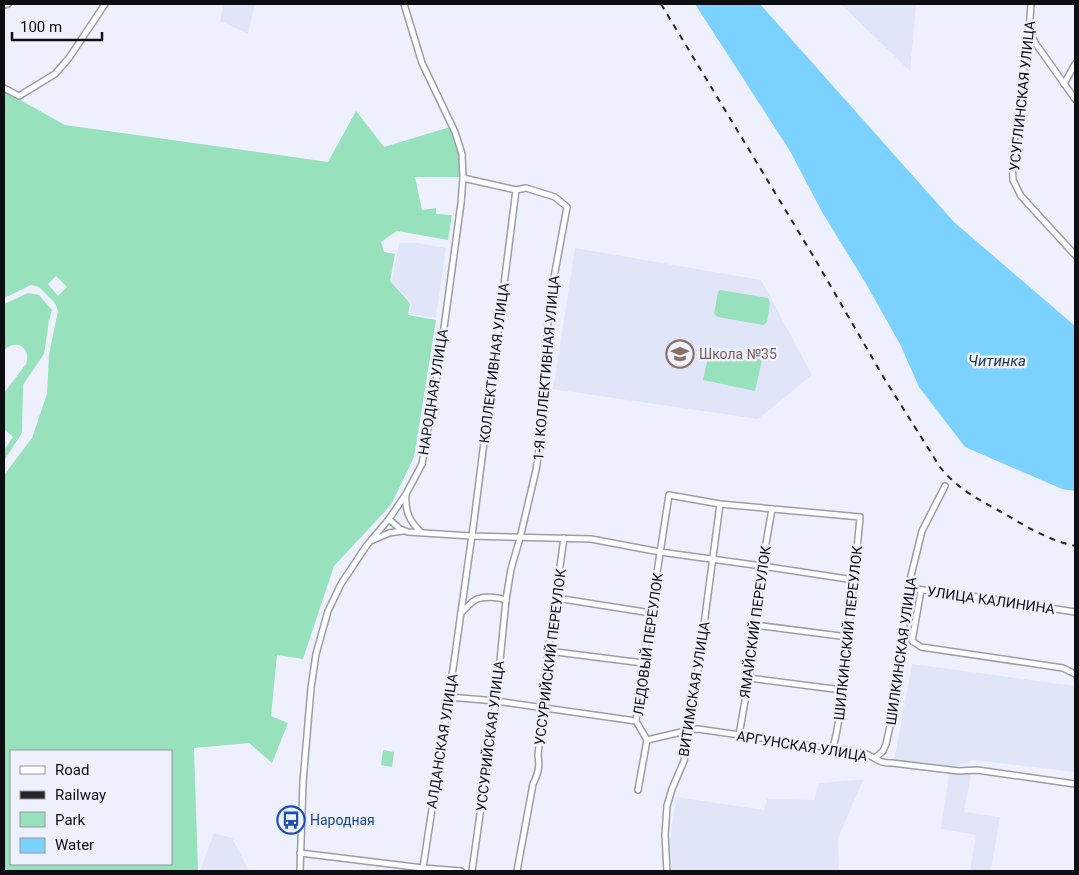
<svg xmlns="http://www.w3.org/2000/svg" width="1079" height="875" viewBox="0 0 1079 875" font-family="Roboto,sans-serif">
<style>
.built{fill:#e0e5f7}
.green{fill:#97e1bd;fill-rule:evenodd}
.water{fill:#7bd1ff}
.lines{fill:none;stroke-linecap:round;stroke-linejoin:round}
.street-casing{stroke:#9b9da8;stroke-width:8}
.street{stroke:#fff;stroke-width:5}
.rail{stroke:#25262b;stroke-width:2;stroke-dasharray:6 6;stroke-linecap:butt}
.labels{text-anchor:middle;stroke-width:5;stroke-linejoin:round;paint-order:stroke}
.street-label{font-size:14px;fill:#0d0e12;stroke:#eef1fd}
.education-label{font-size:14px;fill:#785e54;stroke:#eef1fd;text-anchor:start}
.transit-label{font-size:14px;fill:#164399;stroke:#eef1fd;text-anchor:start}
.water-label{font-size:15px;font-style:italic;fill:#153b4e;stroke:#eef1fd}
</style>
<rect width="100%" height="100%" fill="#eef1fd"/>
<g class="built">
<path d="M224 4H255L248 34 220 21Z"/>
<path d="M841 4H916L910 71Z"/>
<path d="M399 243H418L446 248 436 318 410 314 412 303 392 282Z"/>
<path d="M575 248 761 280 812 375 758 419 552 389 555 378Z"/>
<path d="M912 664 1075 686V772L973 760 954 767 894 761Z"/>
<path d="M949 773H971L964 812 1000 817 991 871H970L976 835 941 829Z"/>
<path d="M856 780H863L838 838 839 871H672L670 842 676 797 764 810 767 799 814 800 819 783Z"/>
<path d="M214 833 232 838 249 871H200Z"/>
</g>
<g class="green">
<path d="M4 91 65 125 328 162 356 111 384 147 450 127 460 156 461 177H415L422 210 436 208V214L452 215 448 240 397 231 381 242 384 252 395 254 390 281 410 303 408 315 436 320 414 457 391 505 334 566 303 659 277 655 271 716 288 723 272 763 249 743 194 748 198 871H4V475L32 438 47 394 49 354 58 311 55 303 39 287 31 285 4 298ZM56 276 67 287 58 296 48 284ZM11 751H171V864H11Z"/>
<path d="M720 290 768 298 770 303 767 322 763 325 718 317 714 314 718 292Z"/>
<path d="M28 293 39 295 52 310 49 321 44 354 23 385 22 433 4 461V450L13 437 4 429V393L26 364C32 348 16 338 4 350V304Z"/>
<path d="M710 348 762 360 755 391 703 380Z"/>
<path d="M383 750 394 752 392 767 381 765Z"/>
</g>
<path class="water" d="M695 4H760L954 222 1075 326V491L1062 489 965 447 919 387 900 344 865 282 822 212 790 151Z"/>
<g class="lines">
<g class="street-casing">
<g id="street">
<path d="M1031 4 1029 31 1012 160 1013 180 1021 196 1075 255"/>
<path d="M4 5 8 4"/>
<path d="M1029 32 1036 44 1075 99"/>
<path d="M1064 84 1075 64"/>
<path d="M4 88 19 96 55 74 69 58 105 4"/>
<path d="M463 178 516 190 526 188 555 197 567 207 550 299 544 370 541 436 536 470 520 538 511 569 506 600 496 701 472 871"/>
<path d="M406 495C405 511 409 521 421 532"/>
<path d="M389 519 400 529 408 532 471 536 591 539 660 552 762 566 854 580"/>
<path d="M373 540 389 533 403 531"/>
<path d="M908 588 986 598 1075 612"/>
<path d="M921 590 912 641 921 647 1063 668 1075 674"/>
<path d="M556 598 651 613"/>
<path d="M461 613C465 609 471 602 477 599 485 596 498 597 506 600"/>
<path d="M755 625 848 637"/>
<path d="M548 651 643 663"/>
<path d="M749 678 842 690"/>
<path d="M449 697 496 701 636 721"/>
<path d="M739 735 749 678 762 566 772 509"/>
<path d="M647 740 690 730 698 729 864 753C875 757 879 764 892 763L959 771 977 770 1075 784"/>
<path d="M875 758 883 751 886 744 896 699 908 588 922 531 945 486"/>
<path d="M638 790 647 740 636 721 643 663 669 495 720 504 860 517C856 562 851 608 846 654 843 685 841 717 833 748"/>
<path d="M300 853 423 868 461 871"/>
<path d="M423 868 449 697 474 521 516 190"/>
<path d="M300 871 303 782 311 688 316 654 328 611 341 584 367 545 389 519 406 494 422 464 441 350 461 203 463 178 462 154 455 132 422 63 404 4"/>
<path d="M517 871 533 784C538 774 540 767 538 756L548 651 564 538"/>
<path d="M667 871 665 835 667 806 672 789 684 761 690 730 720 504"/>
</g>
</g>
<use href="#street" class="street"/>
<path class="rail" d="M661 4 812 254 884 378 940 467C957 489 981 501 1005 514 1028 528 1049 540 1075 546"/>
</g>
<defs>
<g id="school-ring" transform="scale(1.4375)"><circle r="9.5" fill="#eef1fd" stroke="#8d6e63" stroke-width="1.5"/><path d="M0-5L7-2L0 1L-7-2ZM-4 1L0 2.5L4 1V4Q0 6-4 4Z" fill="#8d6e63"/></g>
<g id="bus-ring" transform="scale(1.4375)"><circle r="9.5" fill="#eef1fd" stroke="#1a4fb4" stroke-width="1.5"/><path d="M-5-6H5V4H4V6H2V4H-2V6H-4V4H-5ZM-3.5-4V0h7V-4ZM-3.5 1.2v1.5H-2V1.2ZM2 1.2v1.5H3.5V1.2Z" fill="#1a4fb4"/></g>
</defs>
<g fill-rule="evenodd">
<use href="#school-ring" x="680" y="354"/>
<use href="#bus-ring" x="291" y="820"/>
</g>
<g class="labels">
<g class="street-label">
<text transform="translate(1022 96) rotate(-84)" y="5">УСУГЛИНСКАЯ УЛИЦА</text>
<text transform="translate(494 363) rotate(-83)" y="5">КОЛЛЕКТИВНАЯ УЛИЦА</text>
<text transform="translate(546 368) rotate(-85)" y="5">1-Я КОЛЛЕКТИВНАЯ УЛИЦА</text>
<text transform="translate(433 392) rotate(-81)" y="5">НАРОДНАЯ УЛИЦА</text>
<text transform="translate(991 600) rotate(8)" y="5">УЛИЦА КАЛИНИНА</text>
<text transform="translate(755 622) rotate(-82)" y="5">ЯМАЙСКИЙ ПЕРЕУЛОК</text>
<text transform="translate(848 633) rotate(-84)" y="5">ШИЛКИНСКИЙ ПЕРЕУЛОК</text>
<text transform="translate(648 644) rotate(-82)" y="5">ЛЕДОВЫЙ ПЕРЕУЛОК</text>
<text transform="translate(901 651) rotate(-82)" y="5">ШИЛКИНСКАЯ УЛИЦА</text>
<text transform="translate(550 657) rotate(-83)" y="5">УССУРИЙСКИЙ ПЕРЕУЛОК</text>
<text transform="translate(694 689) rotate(-81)" y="5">ВИТИМСКАЯ УЛИЦА</text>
<text transform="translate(490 736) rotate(-83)" y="5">УССУРИЙСКАЯ УЛИЦА</text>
<text transform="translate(442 741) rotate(-81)" y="5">АЛДАНСКАЯ УЛИЦА</text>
<text transform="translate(802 746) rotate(9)" y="5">АРГУНСКАЯ УЛИЦА</text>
</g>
<g class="education-label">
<text x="699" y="359">Школа №35</text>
</g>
<g class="transit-label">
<text x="310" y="825">Народная</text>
</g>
<g class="water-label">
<text x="997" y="366">Читинка</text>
</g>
</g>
<rect width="1079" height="875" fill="none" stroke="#0d0e12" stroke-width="10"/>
<rect x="10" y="750" width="162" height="115" fill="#eef1fd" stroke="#94969f"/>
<rect x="20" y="766" width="25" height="8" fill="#ffffff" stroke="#94969f"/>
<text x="55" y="775" font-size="15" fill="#0d0e12">Road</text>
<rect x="20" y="791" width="25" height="8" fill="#25262b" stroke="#94969f"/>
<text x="55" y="800" font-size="15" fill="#0d0e12">Railway</text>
<rect x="20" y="812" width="25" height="15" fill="#97e1bd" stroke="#94969f"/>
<text x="55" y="825" font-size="15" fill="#0d0e12">Park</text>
<rect x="20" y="838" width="25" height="15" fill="#7bd1ff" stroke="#94969f"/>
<text x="55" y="850" font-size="15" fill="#0d0e12">Water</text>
<path d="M12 32v8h90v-8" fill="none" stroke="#0d0e12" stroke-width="2.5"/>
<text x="20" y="32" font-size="15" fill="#0d0e12" stroke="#eef1fd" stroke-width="4" paint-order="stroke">100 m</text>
</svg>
